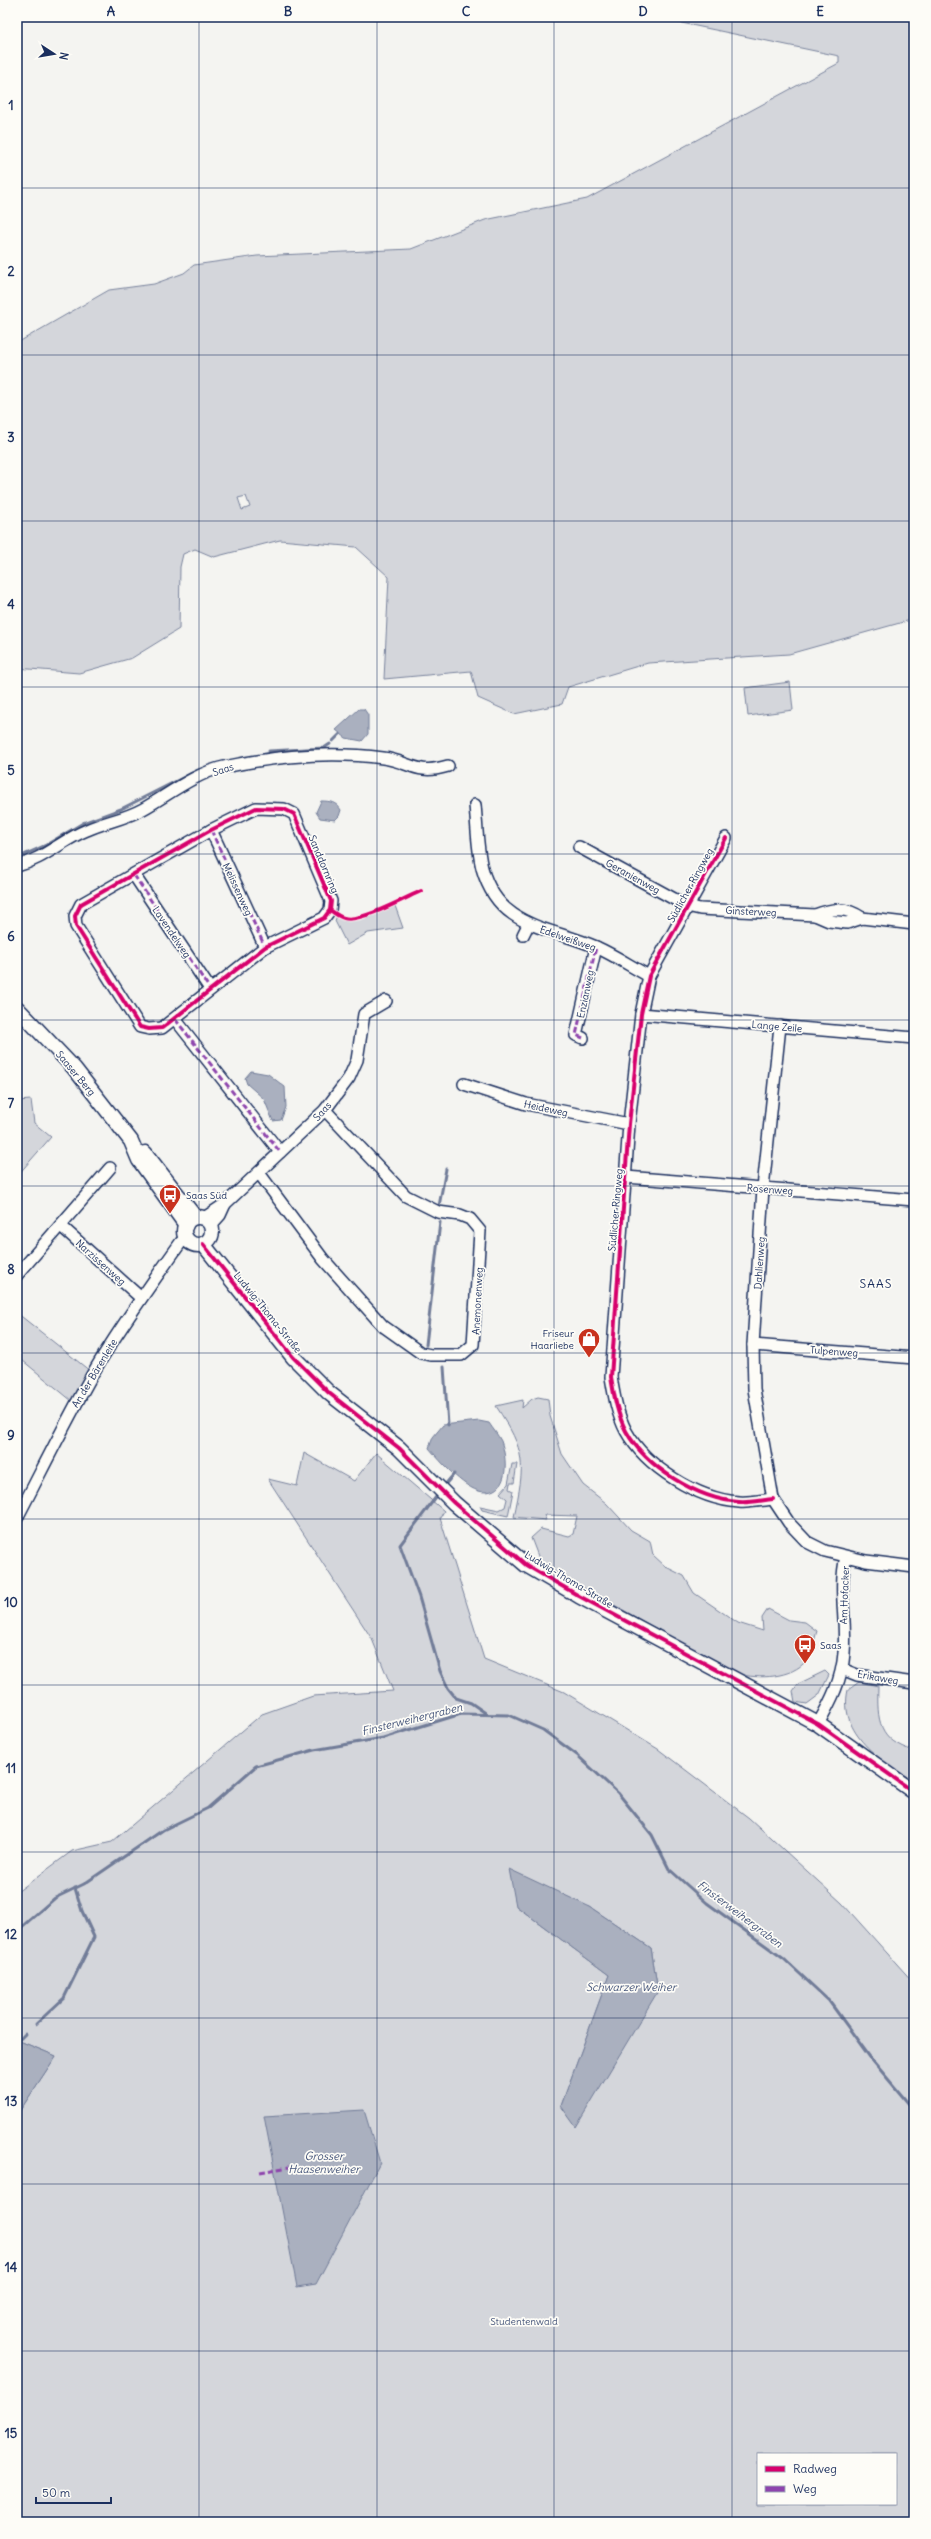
<svg xmlns="http://www.w3.org/2000/svg" width="931" height="2539" viewBox="0 0 931 2539" font-family="Delius,sans-serif">
<style>
.green{fill:#d4d6db;stroke:#78829c;fill-rule:evenodd}
.water{fill:#aab0bf;stroke:#717c98}
.lines{fill:none;stroke-linecap:round;stroke-linejoin:round}
.stream{stroke:#717c98;stroke-width:3}
.minor-casing{stroke:#1b2f5e;stroke-width:14}
.tertiary-casing{stroke:#1b2f5e;stroke-width:17}
.minor{stroke:#fdfcf7;stroke-width:11}
.tertiary{stroke:#fdfcf7;stroke-width:14}
.quiet{stroke:#8e44ad;stroke-width:3;stroke-dasharray:6 3;stroke-linecap:butt}
.cycleway-casing{stroke:#fdfcf7;stroke-width:6}
.cycleway{stroke:#d6006c;stroke-width:4}
.grid{fill:none;stroke:#1b2f5e;stroke-width:1;stroke-opacity:0.55}
.labels{text-anchor:middle;stroke-width:3.5;stroke-linejoin:round;paint-order:stroke}
.street-label{font-size:10px;fill:#1b2f5e;stroke:#fdfcf7}
.poi-label{font-size:10px;fill:#1b2f5e;stroke:#fdfcf7;text-anchor:start}
.park-label{font-size:10px;fill:#49597d;stroke:#fdfcf7}
.water-label{font-size:11px;font-style:italic;fill:#46567b;stroke:#fdfcf7}
.quarter-label{font-size:12px;letter-spacing:1px;fill:#1b2f5e;stroke:#fdfcf7}
.neatline{fill:none;stroke:#1b2f5e;stroke-width:1.5}
.grid-label{font-size:13px;text-anchor:middle;font-weight:bold;fill:#1b2f5e}
</style>
<rect width="100%" height="100%" fill="#f4f4f1"/>
<filter id="ink" filterUnits="userSpaceOnUse"><feTurbulence type="fractalNoise" baseFrequency=".025" numOctaves="2"/><feDisplacementMap in="SourceGraphic" scale="8" xChannelSelector="R" yChannelSelector="G"/><feConvolveMatrix kernelMatrix="1 2 1 2 8 2 1 2 1" color-interpolation-filters="sRGB"/></filter>
<g filter="url(#ink)">
<g class="green">
<path d="M653 17H914V619L789 654 648 663 568 687 562 704 514 714 478 698 471 671 384 679 389 577 356 547 280 540 214 557 195 549 183 554 180 567 179 629 132 658 79 673 17 668V343L109 290 154 284 184 273 194 265 257 256 411 249 485 220 587 199 839 63V56ZM246 496 250 507 242 510 238 498Z"/>
<path d="M790 682 793 710 748 716 745 688Z"/>
<path d="M394 903 403 928 368 933 347 945 335 921 337 915 350 919Z"/>
<path d="M31 1100 34 1123 51 1137 17 1176V1101Z"/>
<path d="M17 1313 90 1371 72 1401 17 1356Z"/>
<path d="M538 1397 548 1399 550 1416 562 1454 583 1485 606 1503 631 1530 650 1541 653 1555 666 1567 684 1576 694 1593 738 1623 763 1631 762 1618 768 1609 789 1620 805 1622 817 1631C814 1639 813 1654 807 1660 791 1679 759 1679 737 1674L541 1564 531 1538 541 1529 569 1536 573 1534 577 1516 544 1515 546 1520 514 1517C525 1463 527 1453 496 1406L523 1400 522 1408 532 1399Z"/>
<path d="M304 1453 354 1481 376 1453 444 1511 440 1518 484 1659 564 1692 658 1749 749 1818 842 1903 914 1983V2522H17V2115L56 2056 17 2040V1892L72 1851 112 1842 262 1714 313 1696 393 1691 372 1639 268 1479 297 1486ZM516 1906 590 1907 651 1948 658 1991 561 2106 609 1975ZM758 2454H896V2504H758Z"/>
<path d="M512 1464H517L514 1483H510L509 1489 513 1491 508 1516 482 1510 480 1506 499 1510 505 1507 507 1499 500 1493 508 1484Z"/>
<path d="M825 1671 829 1675 819 1695 807 1704 795 1702 793 1691 798 1684Z"/>
<path d="M859 1682 878 1686C877 1721 878 1740 914 1751V1781C881 1761 838 1734 848 1690Z"/>
</g>
<g class="water">
<path d="M359 709H364L368 715V734L362 741 346 738 336 730Z"/>
<path d="M321 801C330 801 336 802 341 810L339 816 335 820 320 818 316 812Z"/>
<path d="M251 1071 268 1074 285 1087 286 1107 281 1120 273 1121 264 1099 247 1084 245 1078Z"/>
<path d="M479 1421 489 1423C493 1429 498 1435 501 1441 507 1457 510 1491 486 1492 467 1493 440 1461 429 1448L433 1437 443 1425Z"/>
<path d="M509 1869 590 1907 651 1948 658 1991 576 2127 561 2106 609 1975 516 1906Z"/>
<path d="M17 2040 56 2056 17 2115Z"/>
<path d="M364 2110 380 2163 316 2284 297 2287 264 2116Z"/>
</g>
<g class="lines">
<g class="stream">
<path d="M333 741 340 734"/>
<path d="M269 751 324 748 330 744"/>
<path d="M17 858 46 845 83 823 121 809 198 770"/>
<path d="M439 1206 446 1169"/>
<path d="M426 1345 440 1222"/>
<path d="M444 1367 448 1425"/>
<path d="M443 1487 454 1474"/>
<path d="M439 1493 400 1545 419 1597 440 1671 448 1688 456 1698 471 1703 487 1714"/>
<path d="M17 1931 55 1898 84 1884 163 1830 208 1808 256 1766 314 1750 383 1738 461 1714 509 1715 543 1730 577 1755 618 1793 652 1835 669 1869 707 1903 784 1959 829 2001 872 2060 914 2110"/>
<path d="M36 2024 64 1998 94 1937 82 1911 75 1888"/>
<path d="M18 2041 25 2034"/>
</g>
<g class="minor-casing">
<g id="minor">
<path d="M475 805C477 825 477 848 482 868 499 929 548 926 596 947 614 955 632 967 649 976"/>
<path d="M256 808 284 809 294 814 331 901 330 910 324 918 265 947 162 1028 149 1029 140 1027 76 926 75 916 81 904 211 830Z"/>
<path d="M211 830 265 947"/>
<path d="M726 838 649 976 641 1014 629 1124 611 1377C614 1395 617 1414 626 1431 646 1467 697 1499 739 1502 750 1503 762 1500 773 1499"/>
<path d="M579 847 687 906 700 909 815 915C832 908 847 907 862 918"/>
<path d="M17 866C44 859 62 840 87 830 105 822 125 819 143 809 168 795 195 773 224 767 276 756 330 751 383 758 409 761 416 776 448 766"/>
<path d="M134 875 210 989"/>
<path d="M815 915 829 921 847 923 862 918 914 924"/>
<path d="M523 935 528 925"/>
<path d="M641 1014 914 1038"/>
<path d="M175 1019 280 1152"/>
<path d="M780 1026 763 1188 753 1345 754 1389 773 1499 789 1523 807 1542 825 1551 866 1561 914 1567"/>
<path d="M583 1038 576 1035 596 947"/>
<path d="M464 1084 526 1104 629 1124"/>
<path d="M259 1173 323 1259 383 1326 421 1353 431 1355H461L473 1345 480 1231 470 1219 460 1215 438 1212 406 1196 325 1110"/>
<path d="M626 1177 914 1200"/>
<path d="M204 1218 225 1204 325 1110 349 1078 357 1060 364 1014 386 1001"/>
<path d="M211 1225 220 1215 225 1204"/>
<path d="M61 1226 141 1298"/>
<path d="M17 1275 110 1168"/>
<path d="M753 1345 914 1358"/>
<path d="M17 1518C43 1468 68 1417 96 1368 122 1324 152 1283 181 1242L187 1238"/>
<path d="M842 1669 857 1675 914 1683"/>
<path d="M818 1724C831 1701 842 1680 844 1653 847 1621 838 1589 846 1557"/>
</g>
</g>
<g class="tertiary-casing">
<g id="tertiary">
<path d="M17 1008 74 1068 131 1141 139 1160 186 1225"/>
<path d="M145 1153 195 1217"/>
<circle cx="198" cy="1231" r="14"/>
<path d="M203 1244 293 1357 329 1393 399 1448 454 1503 526 1565 579 1596 818 1724 914 1792"/>
</g>
</g>
<use href="#minor" class="minor"/>
<use href="#tertiary" class="tertiary"/>
<g class="quiet">
<path d="M211 830 265 947"/>
<path d="M134 875 210 989"/>
<path d="M175 1019 280 1152"/>
<path d="M583 1038 576 1035 596 947"/>
<path d="M260 2172 289 2167"/>
</g>
<g class="cycleway-casing">
<g id="cycleway">
<path d="M256 808 284 809 294 814 331 901 330 910 324 918 265 947 162 1028 149 1029 140 1027 76 926 75 916 81 904 211 830Z"/>
<path d="M726 838 649 976 641 1014 629 1124 611 1377C614 1395 617 1414 626 1431 646 1467 697 1499 739 1502 750 1503 762 1500 773 1499"/>
<path d="M330 910C334 913 339 917 344 918 360 923 405 898 421 891"/>
<path d="M203 1244 293 1357 329 1393 399 1448 454 1503 526 1565 579 1596 818 1724 914 1792"/>
</g>
</g>
<use href="#cycleway" class="cycleway"/>
</g>
</g>
<path class="grid" d="M199 17V2522M377 17V2522M554 17V2522M732 17V2522M17 188H914M17 355H914M17 521H914M17 687H914M17 854H914M17 1020H914M17 1186H914M17 1353H914M17 1519H914M17 1685H914M17 1852H914M17 2018H914M17 2184H914M17 2351H914"/>
<defs>
<g id="bus-pin" transform="scale(1.15)"><path d="M0 17L-7.5 6A9.5 9.5 0 1 1 7.5 6Z" fill="#c8321e" stroke="#fdfcf7"/><path d="M-5-6H5V4H4V6H2V4H-2V6H-4V4H-5ZM-3.5-4V0h7V-4ZM-3.5 1.2v1.5H-2V1.2ZM2 1.2v1.5H3.5V1.2Z" fill="#fff"/></g>
<g id="shop-pin" transform="scale(1.15)"><path d="M0 17L-7.5 6A9.5 9.5 0 1 1 7.5 6Z" fill="#c8321e" stroke="#fdfcf7"/><path d="M-5-2.5h2.3a2.7 3.5 0 0 1 5.4 0H5L5.5 6h-11ZM-1.5-2.5h3a1.5 2.3 0 0 0-3 0Z" fill="#fff"/></g>
</defs>
<g fill-rule="evenodd">
<use href="#bus-pin" x="170" y="1195"/>
<use href="#shop-pin" x="589" y="1339"/>
<use href="#bus-pin" x="805" y="1645"/>
</g>
<g class="labels">
<g class="street-label">
<text transform="translate(223 769) rotate(-18)" y="4">Saas</text>
<text transform="translate(324 864) rotate(67)" y="4">Sanddornring</text>
<text transform="translate(633 876) rotate(29)" y="4">Geranienweg</text>
<text transform="translate(690 885) rotate(-61)" y="4">Südlicher Ringweg</text>
<text transform="translate(238 889) rotate(65)" y="4">Melissenweg</text>
<text transform="translate(751 911) rotate(3)" y="4">Ginsterweg</text>
<text transform="translate(172 932) rotate(56)" y="4">Lavendelweg</text>
<text transform="translate(568 938) rotate(19)" y="4">Edelweißweg</text>
<text transform="translate(585 994) rotate(-78)" y="4">Enzianweg</text>
<text transform="translate(777 1026) rotate(5)" y="4">Lange Zeile</text>
<text transform="translate(76 1073) rotate(50)" y="4">Saaser Berg</text>
<text transform="translate(546 1108) rotate(12)" y="4">Heideweg</text>
<text transform="translate(322 1111) rotate(-48)" y="4">Saas</text>
<text transform="translate(770 1189) rotate(4)" y="4">Rosenweg</text>
<text transform="translate(615 1210) rotate(-85)" y="4">Südlicher Ringweg</text>
<text transform="translate(101 1262) rotate(42)" y="4">Narzissenweg</text>
<text transform="translate(759 1263) rotate(-86)" y="4">Dahlienweg</text>
<text transform="translate(477 1301) rotate(-87)" y="4">Anemonenweg</text>
<text transform="translate(268 1312) rotate(51)" y="4">Ludwig-Thoma-Straße</text>
<text transform="translate(834 1351) rotate(4)" y="4">Tulpenweg</text>
<text transform="translate(94 1373) rotate(-59)" y="4">An der Bärenleite</text>
<text transform="translate(569 1579) rotate(31)" y="4">Ludwig-Thoma-Straße</text>
<text transform="translate(844 1595) rotate(-88)" y="4">Am Hofacker</text>
<text transform="translate(878 1677) rotate(10)" y="4">Erikaweg</text>
</g>
<g class="poi-label">
<text x="186" y="1199">Saas Süd</text>
<text x="574" y="1337" text-anchor="end">Friseur<tspan x="574" dy="12">Haarliebe</tspan></text>
<text x="820" y="1649">Saas</text>
</g>
<g class="park-label">
<text x="524" y="2325">Studentenwald</text>
</g>
<g class="water-label">
<text transform="translate(412 1719) rotate(-14)" y="4">Finsterweihergraben</text>
<text transform="translate(740 1914) rotate(37)" y="4">Finsterweihergraben</text>
<text x="631" y="1991">Schwarzer Weiher</text>
<text x="324" y="2160">Grosser<tspan x="324" dy="13">Haasenweiher</tspan></text>
</g>
<g class="quarter-label">
<text x="876" y="1288">SAAS</text>
</g>
</g>
<rect width="931" height="2539" fill="none" stroke="#fdfcf7" stroke-width="44"/>
<rect x="757" y="2453" width="140" height="52" fill="#fdfcf7" stroke="#a3aaba"/>
<rect x="765" y="2466" width="20" height="6" fill="#d6006c" stroke="#a3aaba"/>
<text x="793" y="2473" font-size="12" fill="#1b2f5e">Radweg</text>
<rect x="765" y="2486" width="20" height="6" fill="#8e44ad" stroke="#a3aaba"/>
<text x="793" y="2493" font-size="12" fill="#1b2f5e">Weg</text>
<g transform="translate(54 54) rotate(102)" stroke="#fdfcf7" stroke-width="3" paint-order="stroke">
<path d="M0-3L7 15L0 10L-7 15Z" fill="#1b2f5e"/>
<text y="-6" font-size="11" font-weight="bold" text-anchor="middle" fill="#1b2f5e">N</text>
</g>
<path d="M36 2497v6h75v-6" fill="none" stroke="#1b2f5e" stroke-width="2"/>
<text x="42" y="2497" font-size="12" fill="#1b2f5e" stroke="#fdfcf7" stroke-width="3" paint-order="stroke">50 m</text>
<rect x="22" y="22" width="887" height="2495" class="neatline"/>
<g class="grid-label">
<text x="111" y="16">A</text>
<text x="288" y="16">B</text>
<text x="466" y="16">C</text>
<text x="643" y="16">D</text>
<text x="820" y="16">E</text>
<text x="11" y="110">1</text>
<text x="11" y="276">2</text>
<text x="11" y="442">3</text>
<text x="11" y="609">4</text>
<text x="11" y="775">5</text>
<text x="11" y="941">6</text>
<text x="11" y="1108">7</text>
<text x="11" y="1274">8</text>
<text x="11" y="1440">9</text>
<text x="11" y="1607">10</text>
<text x="11" y="1773">11</text>
<text x="11" y="1939">12</text>
<text x="11" y="2106">13</text>
<text x="11" y="2272">14</text>
<text x="11" y="2438">15</text>
</g>
</svg>
